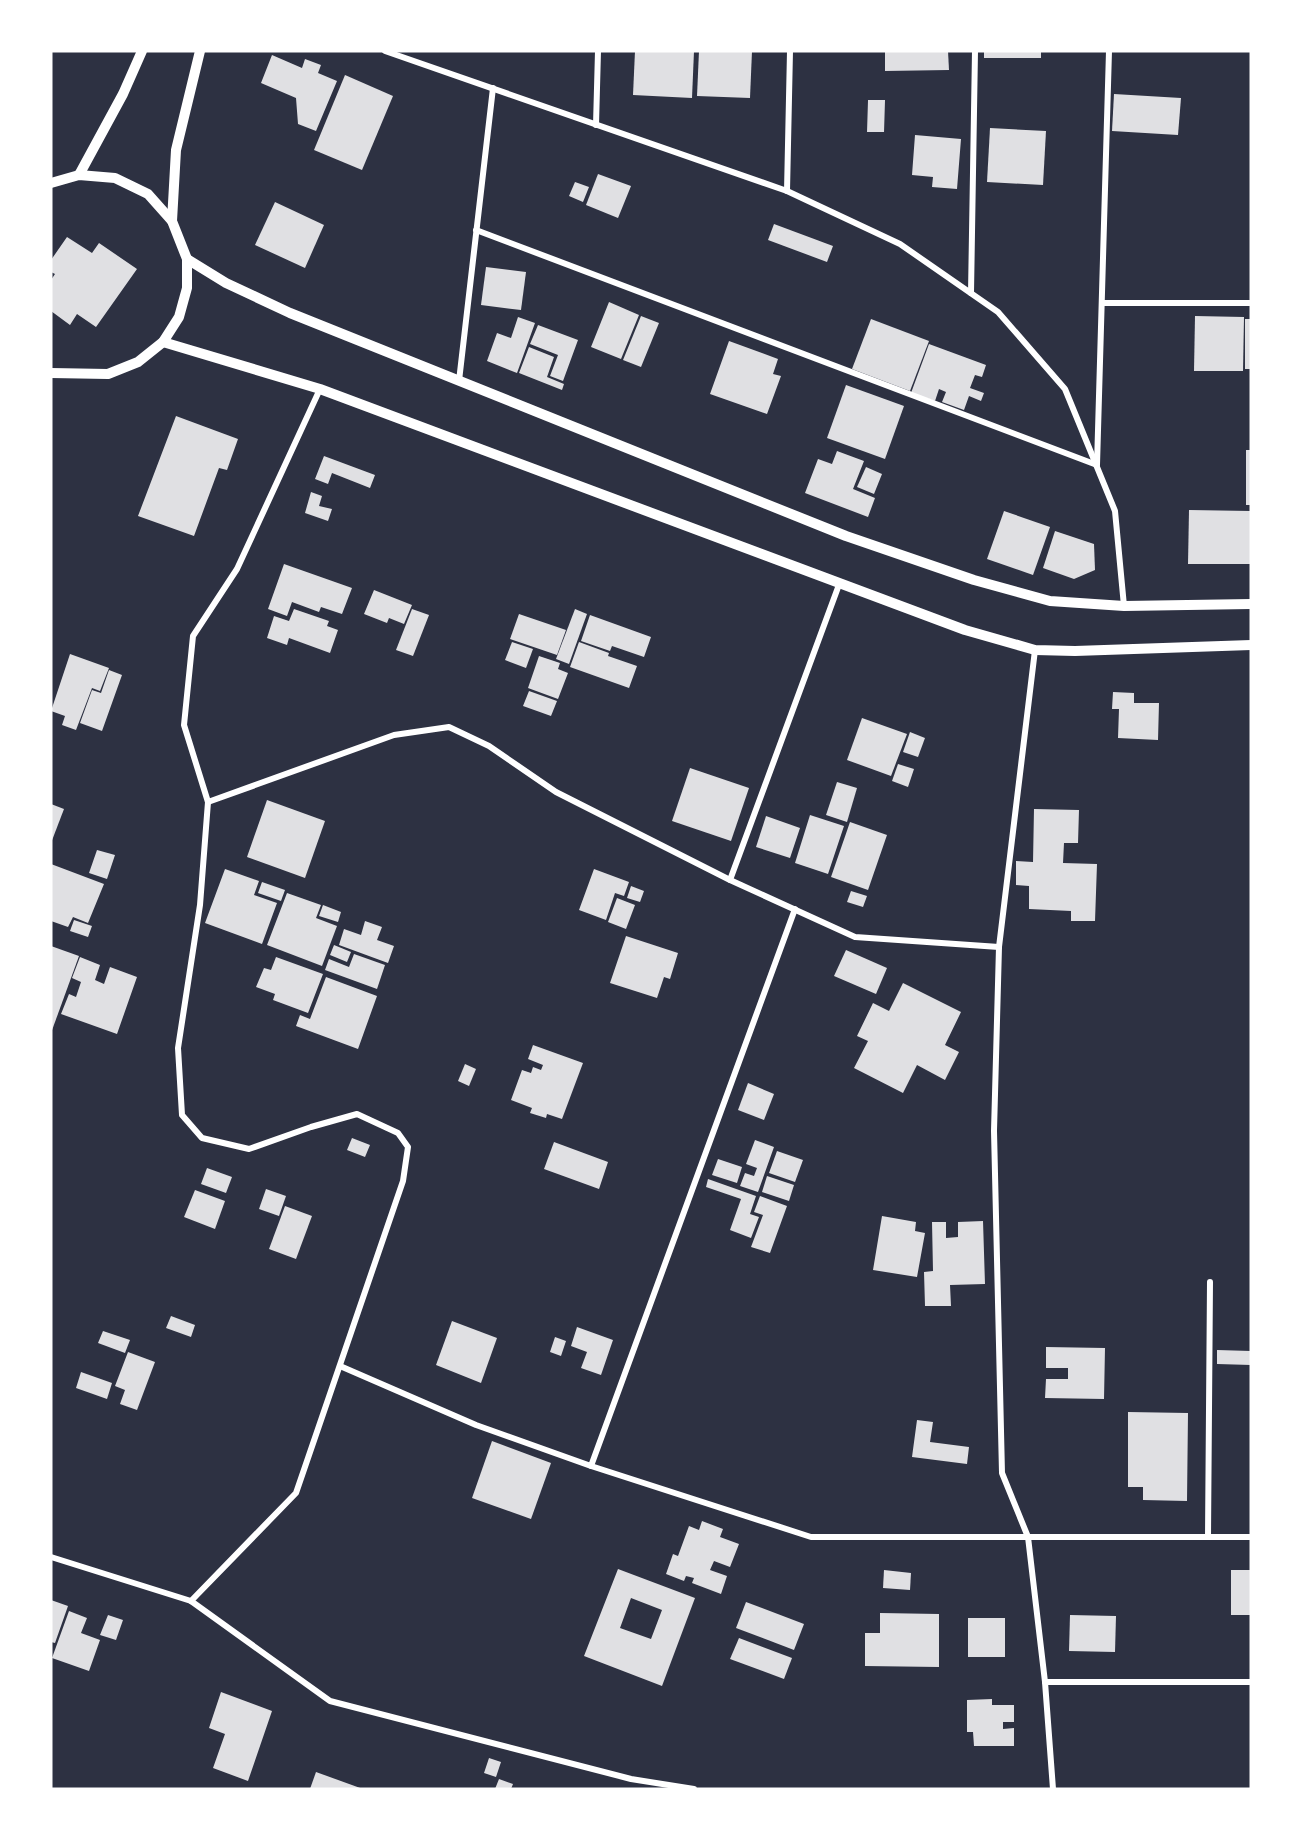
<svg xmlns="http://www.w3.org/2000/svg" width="1302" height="1840" viewBox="0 0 1302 1840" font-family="Montserrat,sans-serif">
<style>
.building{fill:#e0e0e3;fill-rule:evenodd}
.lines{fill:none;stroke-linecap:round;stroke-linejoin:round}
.minor{stroke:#fff;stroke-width:6}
.tertiary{stroke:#fff;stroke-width:10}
</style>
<rect width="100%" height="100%" fill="#2d3142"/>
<g class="building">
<path d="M635 51H694L692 98 633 95Z"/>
<path d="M699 51H752L750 98 697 96Z"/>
<path d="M885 51H948L949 70 885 71Z"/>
<rect x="984" y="51" width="57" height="7"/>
<path d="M272 55 302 68 305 59 321 65 318 73 337 81 316 131 298 124 296 98 261 83Z"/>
<path d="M345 75 393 96 362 170 314 150Z"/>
<path d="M1114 94 1181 98 1178 135 1112 131Z"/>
<path d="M868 100H885L884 132H867Z"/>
<path d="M990 128 1046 131 1043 185 987 182Z"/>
<path d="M915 135 961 139 957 189 932 187 933 177 912 175Z"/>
<path d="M598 174 631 186 618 218 586 205Z"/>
<path d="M575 182 589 187 583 202 569 196Z"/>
<path d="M275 202 324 225 305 268 255 245Z"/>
<path d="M774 224 833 246 827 262 768 240Z"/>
<path d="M67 237 92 253 99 243 137 269 96 327 77 314 70 325 51 311V280L55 274 51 272V260Z"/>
<path d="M486 267 526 272 521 310 481 305Z"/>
<path d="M609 302 639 315 621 359 591 347Z"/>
<path d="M641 316 659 323 641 367 623 360Z"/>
<path d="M1195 316 1244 317 1243 371H1194Z"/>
<path d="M518 317 535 323 517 373 487 361 497 333 511 338Z"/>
<path d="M871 319 929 341 910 391 852 369Z"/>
<rect x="1245" y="319" width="6" height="50"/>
<path d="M538 325 578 340 563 381 550 376 558 355 530 344Z"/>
<path d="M729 341 778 359 773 374 781 376 767 414 710 394Z"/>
<path d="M929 344 986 365 982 377 975 375 970 388 984 393 981 401 969 396 964 410 942 402 946 392 939 389 935 401 911 393Z"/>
<path d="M529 347 554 357 547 377 564 384 562 390 519 373Z"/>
<path d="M846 385 904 406 885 459 827 438Z"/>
<path d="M176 416 238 439 227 470 219 468 194 536 138 516Z"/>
<rect x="1246" y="450" width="5" height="55"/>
<path d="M837 451 864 461 853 489 875 498 868 517 805 493 818 459 832 464Z"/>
<path d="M324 456 375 475 370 488 332 473 328 484 315 479Z"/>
<path d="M866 467 882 474 874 494 857 487Z"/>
<path d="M311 492 322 496 319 506 332 509 328 521 305 513Z"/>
<path d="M1189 510 1251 511V564H1188Z"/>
<path d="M1004 511 1050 527 1033 575 987 559Z"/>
<path d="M1055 531 1094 544 1095 570 1074 579 1043 568Z"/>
<path d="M284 564 352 588 342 614 321 607 319 612 292 602 287 616 268 609Z"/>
<path d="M374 590 412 605 404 624 389 618 387 623 364 614Z"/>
<path d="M294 609 329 621 327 626 338 630 330 653 289 638 287 645 267 638 274 616 289 621Z"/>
<path d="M412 609 429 615 413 656 396 650Z"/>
<path d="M575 609 587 614 569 664 556 659Z"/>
<path d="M519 614 566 630 557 655 510 639Z"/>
<path d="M590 615 651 637 644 657 612 646 610 651 581 641Z"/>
<path d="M512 642 533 649 526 668 505 660Z"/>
<path d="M579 642 609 653 608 656 637 666 629 688 570 667Z"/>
<path d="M70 654 109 668 100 691 92 688 76 730 62 725 65 716 51 711Z"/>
<path d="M539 656 560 663 558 669 568 673 558 699 528 688Z"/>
<path d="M109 670 122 675 102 731 80 723 92 690 101 693Z"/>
<path d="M529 691 557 701 551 716 523 706Z"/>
<path d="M1113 692 1134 693V703H1159L1158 740 1118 738 1119 709H1112Z"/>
<path d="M862 718 907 734 891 776 847 760Z"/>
<path d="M910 732 925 738 918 757 903 752Z"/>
<path d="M898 764 914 769 908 787 892 781Z"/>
<path d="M690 768 749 788 731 841 672 821Z"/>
<path d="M837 782 857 788 847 822 826 815Z"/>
<path d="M267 800 325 821 305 878 247 857Z"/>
<path d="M51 804 64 809 51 843Z"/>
<path d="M1034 809 1079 810 1078 843H1064L1063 863 1097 864 1095 921H1071V911L1029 909V886L1016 885V861L1033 862Z"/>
<path d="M810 815 844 826 828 874 795 863Z"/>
<path d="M766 816 800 828 790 858 756 847Z"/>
<path d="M850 822 887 835 868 890 831 877Z"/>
<path d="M97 850 115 855 107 879 89 873Z"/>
<path d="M51 864 104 884 88 923 73 917 68 927 51 921Z"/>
<path d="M225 869 259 881 254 895 277 903 262 944 205 923Z"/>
<path d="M594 869 629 882 624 896 615 893 606 920 579 910Z"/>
<path d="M262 882 285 890 281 901 258 893Z"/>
<path d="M631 886 644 891 640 902 627 898Z"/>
<path d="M851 891 867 896 863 907 847 902Z"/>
<path d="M287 893 321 905 316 918 337 926 322 966 267 945Z"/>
<path d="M617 898 635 905 626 929 608 922Z"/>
<path d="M323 905 341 912 338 922 319 916Z"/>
<path d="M74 920 92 926 88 937 70 931Z"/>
<path d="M365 921 382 927 377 940 394 946 388 963 339 945 344 929 361 935Z"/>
<path d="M626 936 678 953 670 979 664 977 657 998 610 983Z"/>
<path d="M334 945 351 952 347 962 330 955Z"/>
<path d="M51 946 79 956 51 1033Z"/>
<path d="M846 950 887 968 876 994 834 976Z"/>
<path d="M354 954 385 965 377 989 325 970 329 959 349 967Z"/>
<path d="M80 957 100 965 95 980 104 984 110 967 137 977 117 1034 61 1014 69 994 76 997 81 982 72 978Z"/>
<path d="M276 957 323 974 308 1013 273 1000 275 994 256 987 264 968 271 970Z"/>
<path d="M326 977 377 996 358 1049 296 1026 300 1015 310 1019Z"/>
<path d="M903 983 961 1012 945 1045 959 1052 945 1080 917 1065 903 1093 854 1068 868 1041 857 1036 873 1003 889 1011Z"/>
<path d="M533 1045 583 1063 562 1119 547 1114 546 1118 530 1113 532 1108 511 1100 522 1070 531 1073 533 1067 541 1070 543 1065 528 1059Z"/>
<path d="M465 1064 476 1069 469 1086 458 1081Z"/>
<path d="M748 1083 774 1094 764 1120 738 1110Z"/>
<path d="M352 1138 370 1145 365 1157 347 1150Z"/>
<path d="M755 1140 774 1147 758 1192 740 1186 745 1173 754 1176 757 1168 746 1164Z"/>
<path d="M554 1142 608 1162 599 1189 544 1169Z"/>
<path d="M777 1151 803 1160 795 1182 769 1173Z"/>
<path d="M718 1159 742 1167 737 1183 712 1175Z"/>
<path d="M207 1168 232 1177 226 1193 201 1184Z"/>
<path d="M767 1176 794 1185 789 1201 762 1192Z"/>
<path d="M708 1179 756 1196 750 1214 759 1217 751 1238 730 1230 741 1199 706 1187Z"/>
<path d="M266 1189 286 1196 279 1216 259 1209Z"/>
<path d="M195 1190 225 1201 215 1229 184 1217Z"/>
<path d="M760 1196 787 1206 770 1253 751 1247 763 1215 754 1212Z"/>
<path d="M285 1206 312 1216 296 1259 269 1249Z"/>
<path d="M882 1216 916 1222 915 1231 925 1233 917 1277 873 1270Z"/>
<path d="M983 1221 985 1284 950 1285 951 1306H925L924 1272 933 1271 932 1222H946V1238L958 1237V1222Z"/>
<path d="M171 1316 195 1325 191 1337 166 1328Z"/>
<path d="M452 1321 497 1338 481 1383 436 1365Z"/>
<path d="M577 1327 613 1340 601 1375 581 1368 587 1352 571 1346Z"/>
<path d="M103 1331 130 1340 125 1353 98 1343Z"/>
<path d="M555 1337 566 1341 561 1356 550 1352Z"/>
<path d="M1046 1347 1105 1348 1104 1399 1045 1398 1046 1379H1068V1368H1046Z"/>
<path d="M1217 1350 1251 1351V1365L1217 1364Z"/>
<path d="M128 1352 155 1362 137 1410 120 1404 125 1390 115 1386Z"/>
<path d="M81 1372 112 1383 107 1399 76 1388Z"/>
<path d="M1128 1412 1188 1413 1187 1501 1143 1500V1487H1128Z"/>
<path d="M917 1420 933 1422 930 1442 969 1447 967 1464 912 1457Z"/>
<path d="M492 1441 551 1463 531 1519 472 1498Z"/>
<path d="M702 1521 723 1529 720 1537 739 1544 730 1567 714 1561 710 1570 727 1576 721 1594 692 1583 694 1578 686 1576 684 1581 666 1574 673 1554 678 1556 689 1526 699 1530Z"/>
<path d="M618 1569 695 1598 662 1686 584 1656ZM631 1598 662 1610 651 1639 620 1628Z"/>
<path d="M884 1570 911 1573 910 1590 883 1588Z"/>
<rect x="1231" y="1570" width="20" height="45"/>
<path d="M51 1600 68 1606 55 1643 51 1642Z"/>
<path d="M746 1602 804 1624 794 1650 736 1628Z"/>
<path d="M69 1611 87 1618 81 1633 100 1640 89 1671 52 1658Z"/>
<path d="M880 1613 939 1614V1667L865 1666V1633H880Z"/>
<path d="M108 1615 123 1620 116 1640 100 1635Z"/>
<path d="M1070 1615 1116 1616 1115 1652 1069 1651Z"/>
<rect x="968" y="1618" width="37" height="39"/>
<path d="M739 1638 792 1658 784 1679 730 1659Z"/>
<path d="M221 1692 272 1711 248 1781 213 1768 225 1734 209 1728Z"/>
<path d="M992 1699V1705H1014V1722H1003V1729L1014 1728V1746H974L973 1732H967V1700Z"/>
<path d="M489 1758 501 1762 496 1777 484 1773Z"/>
<path d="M316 1772 363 1789H310Z"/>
<path d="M499 1779 513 1784 511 1789H495Z"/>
</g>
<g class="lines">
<g class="minor">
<path d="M385 51 787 191 900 244 998 312 1065 389 1115 511 1124 606"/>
<path d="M596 125 598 51"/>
<path d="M787 191 790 51"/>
<path d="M476 230 1097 465 1109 51"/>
<path d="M971 293 975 51"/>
<path d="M1102 303H1251"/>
<path d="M459 381 493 88"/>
<path d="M1035 650 999 947 994 1131 1002 1473 1028 1537 1045 1682 1053 1789"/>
<path d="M208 802 394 735 449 727 489 746 556 792 730 880 855 937 999 947"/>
<path d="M730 880 840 582"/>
<path d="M340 1366 476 1425 591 1466 811 1537H1251"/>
<path d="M591 1466 795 909"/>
<path d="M1208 1537 1210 1282"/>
<path d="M51 1557 191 1601 330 1701 631 1779 694 1789"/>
<path d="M191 1601 296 1493 403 1181 408 1147 398 1133 357 1114 311 1127 249 1149 202 1138 182 1115 178 1048 200 905 208 802 184 725 193 636 237 569 320 389"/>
<path d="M1045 1682H1251"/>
</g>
<g class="tertiary">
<path d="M79 175 123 94 142 51"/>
<path d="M51 183 79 175 115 178 148 194 172 221 187 259V288L179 317 163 342 138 362 108 374 51 373"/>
<path d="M172 221 176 150 200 51"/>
<path d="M187 259 226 283 290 313 846 536 974 580 1050 601 1124 606 1251 604"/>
<path d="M163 342 320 389 965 630 1035 650 1075 651 1251 645"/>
</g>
</g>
<rect width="1302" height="1840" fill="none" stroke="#ffffff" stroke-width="105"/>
</svg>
